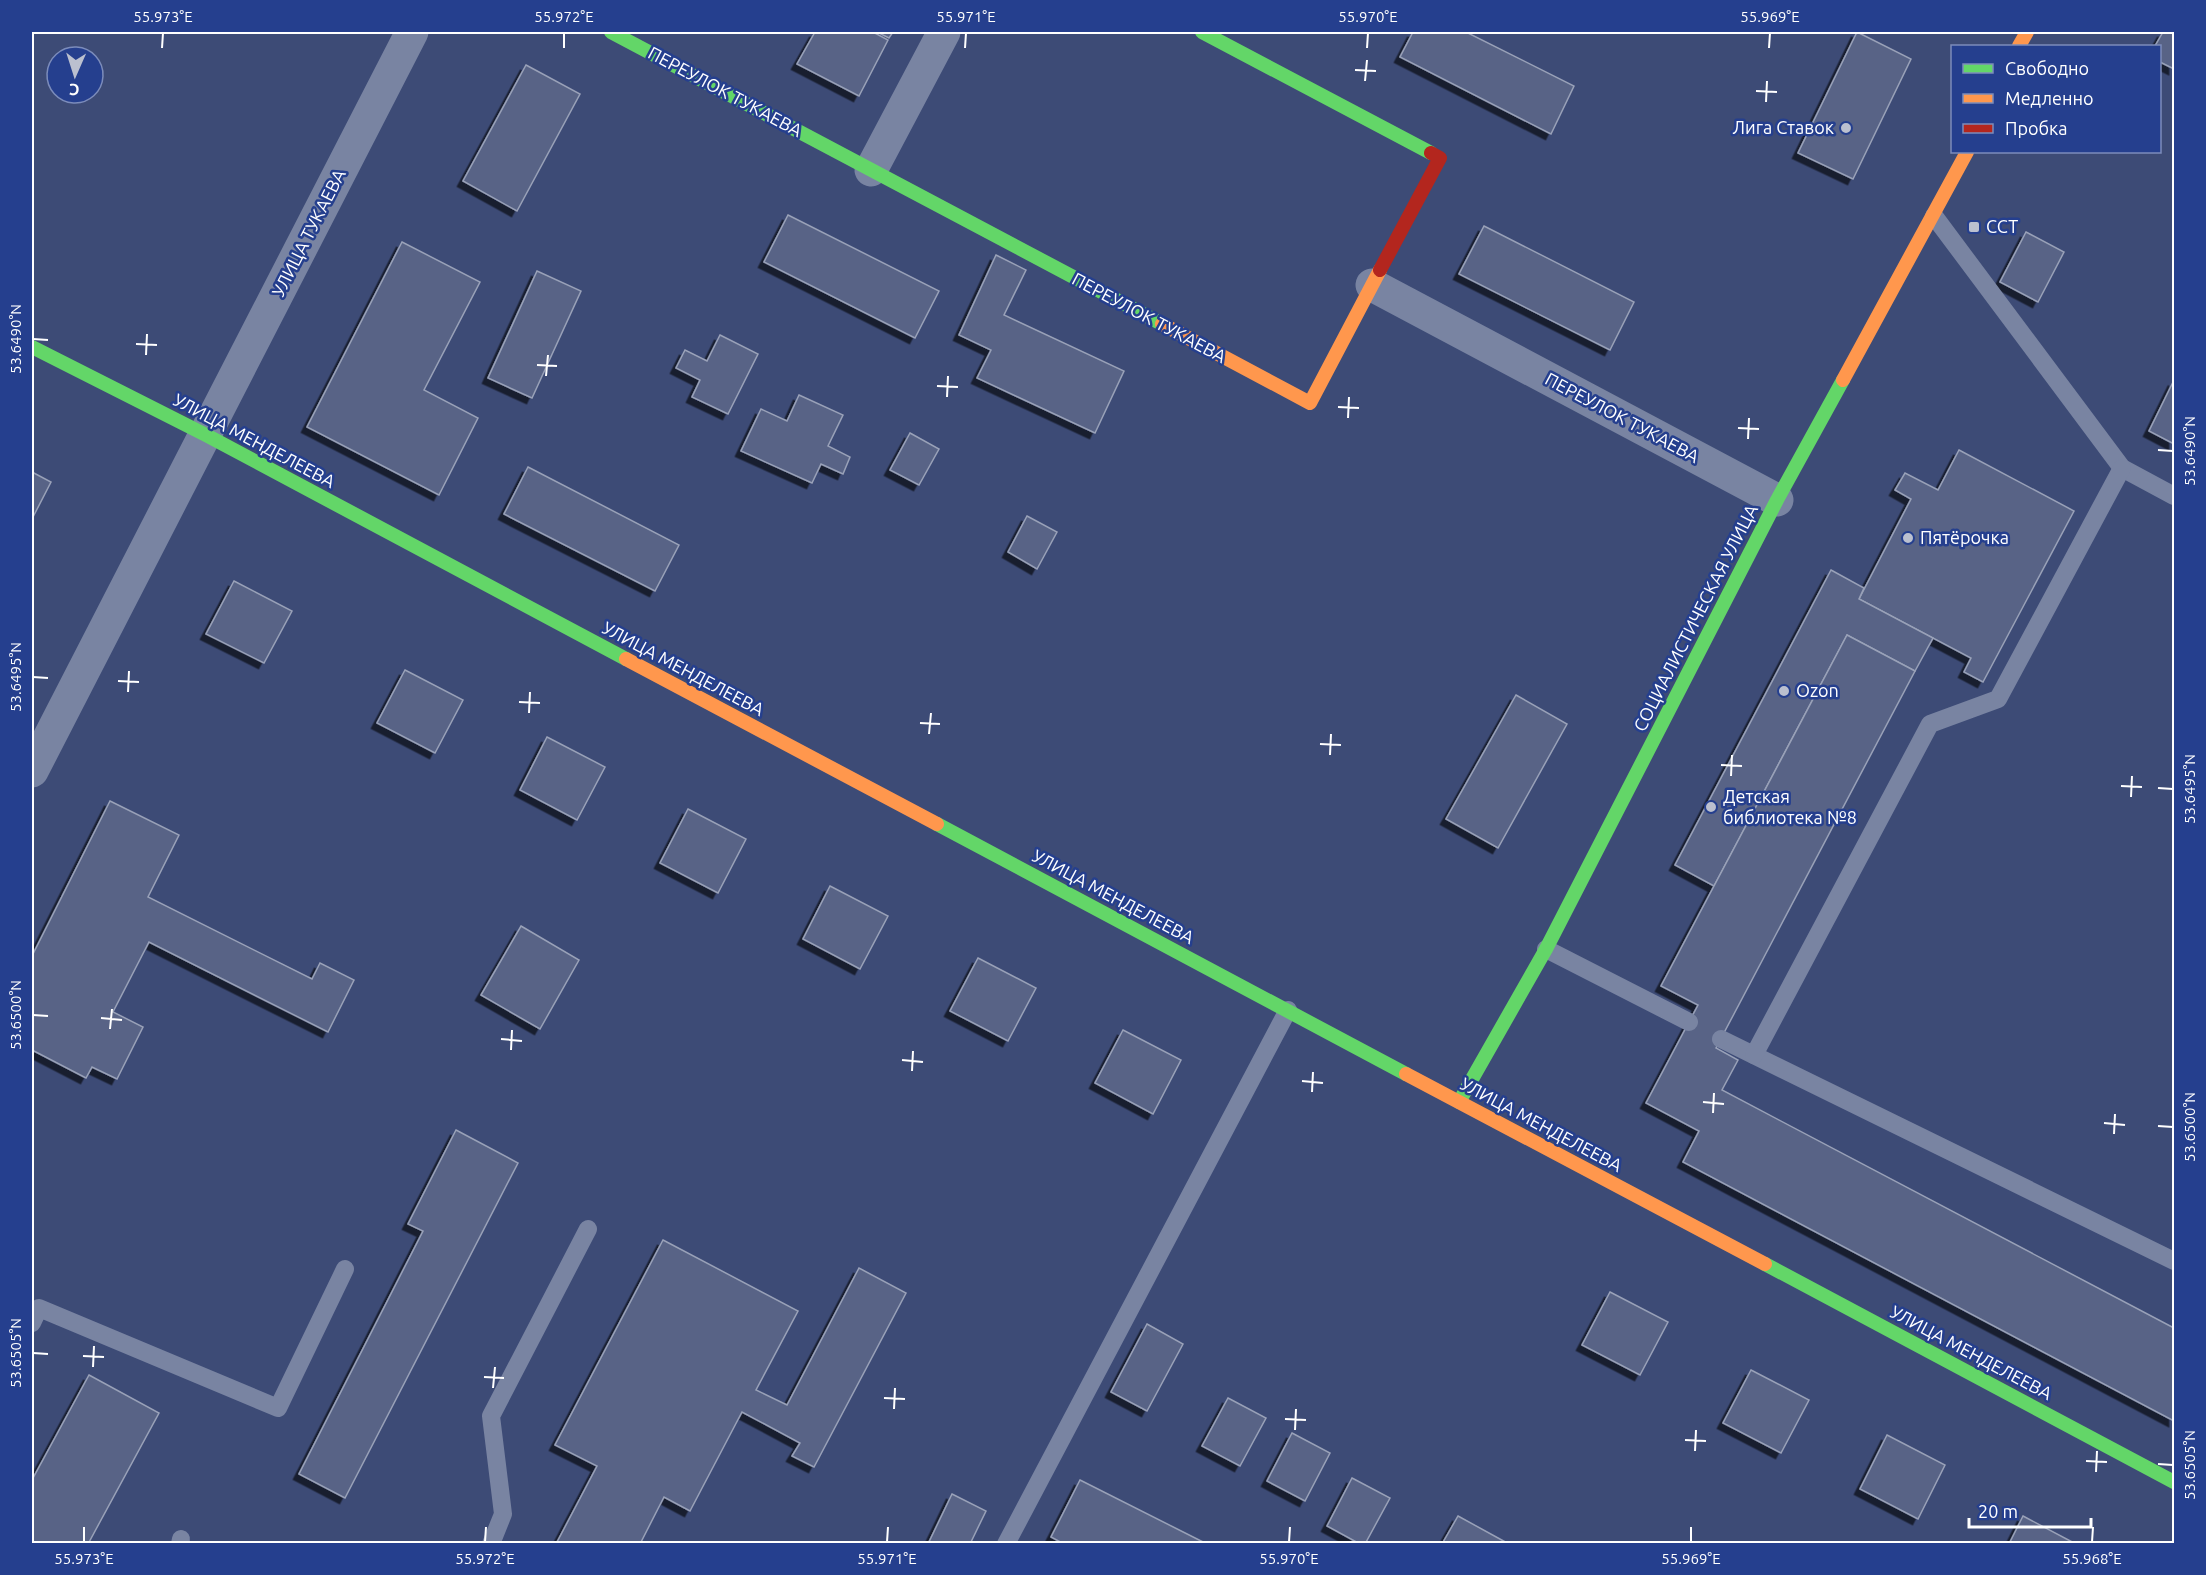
<svg xmlns="http://www.w3.org/2000/svg" width="2206" height="1575" viewBox="0 0 2206 1575" font-family="Ubuntu,sans-serif">
<style>
.building{fill:#586486;stroke:#99a1b8;stroke-width:1.5;filter:url(#shadow)}
.lines{fill:none;stroke-linecap:round;stroke-linejoin:round}
.lane{stroke:#7984a2;stroke-width:18}
.street{stroke:#7984a2;stroke-width:33}
.fast{stroke:#63d668;stroke-width:14}
.slow{stroke:#ff974d;stroke-width:14}
.jam{stroke:#b3261e;stroke-width:14}
.ticks{fill:none;stroke:#fff;stroke-width:2}
.poi-dot{fill:#bbc0cf;stroke:#253f8e;stroke-width:2}
.labels{text-anchor:middle;stroke-width:5;stroke-linejoin:round;paint-order:stroke}
.street-label{font-size:18px;fill:#fff;stroke:#253f8e}
.poi-label{font-size:18px;fill:#fff;stroke:#253f8e;text-anchor:start}
.neatline{fill:none;stroke:#fff;stroke-width:2}
.ticks-label{font-size:15px;text-anchor:middle;fill:#fff}
</style>
<defs>
<filter id="shadow"><feDropShadow dx="-5.5" dy="5.5" stdDeviation="0" flood-color="#0009"/></filter>
</defs>
<rect width="100%" height="100%" fill="#3d4b76"/>
<g class="building">
<path d="M815 32H873L888 40 859 96 797 64Z"/>
<path d="M877 32H893L889 38Z"/>
<path d="M1413 32H1466L1574 86 1551 134 1400 57Z"/>
<path d="M1857 32 1911 59 1853 179 1798 153Z"/>
<path d="M2163 32H2174V69L2160 62V46H2155Z"/>
<path d="M526 65 580 94 517 211 463 181Z"/>
<path d="M788 215 939 291 915 338 764 262Z"/>
<path d="M1484 226 1634 302 1610 350 1459 274Z"/>
<path d="M2026 232 2064 252 2038 302 2000 282Z"/>
<path d="M402 242 480 282 424 390 478 418 439 495 307 427Z"/>
<path d="M996 255 1026 270 1004 315 1124 371 1095 433 977 378 991 350 959 335Z"/>
<path d="M537 271 581 291 532 398 488 378Z"/>
<path d="M720 335 758 354 728 414 692 397 700 380 676 368 685 350 707 361Z"/>
<path d="M2174 380V444L2149 431Z"/>
<path d="M799 395 843 415 828 446 850 457 843 474 821 464 812 483 741 451 761 409 787 421Z"/>
<path d="M910 433 939 449 919 485 890 470Z"/>
<path d="M1959 450 2074 511 1983 682 1964 672 1971 658 1859 599 1911 499 1895 490 1905 473 1938 490Z"/>
<path d="M528 467 679 545 655 591 504 514Z"/>
<path d="M32 472 51 482 32 519Z"/>
<path d="M1027 516 1057 532 1037 569 1008 552Z"/>
<path d="M1831 570 1864 588 1859 599 1933 638 1915 671 1847 635 1714 886 1675 865Z"/>
<path d="M234 581 292 611 264 663 206 634Z"/>
<path d="M1847 635 1915 671 1716 1048 1738 1060 1722 1090 2174 1328V1421L1683 1162 1699 1131 1646 1103 1698 1005 1661 986Z"/>
<path d="M405 670 463 700 435 753 377 723Z"/>
<path d="M1516 695 1567 724 1498 848 1446 819Z"/>
<path d="M547 737 605 767 577 820 520 790Z"/>
<path d="M110 801 179 835 148 897 312 979 320 963 354 980 328 1032 149 942 113 1012 143 1027 117 1079 92 1067 86 1078 32 1050V956Z"/>
<path d="M688 809 746 839 718 893 660 863Z"/>
<path d="M830 886 888 916 860 969 803 939Z"/>
<path d="M521 926 579 960 540 1029 481 995Z"/>
<path d="M978 958 1036 988 1008 1041 950 1011Z"/>
<path d="M1123 1030 1181 1060 1153 1114 1095 1083Z"/>
<path d="M456 1130 518 1163 345 1498 299 1474 423 1231 408 1224Z"/>
<path d="M663 1240 798 1311 756 1390 787 1405 859 1268 906 1293 814 1467 792 1456 800 1443 742 1412 690 1511 664 1497 640 1544H556L597 1466 555 1445Z"/>
<path d="M1610 1292 1668 1322 1640 1375 1582 1345Z"/>
<path d="M1147 1324 1183 1344 1147 1411 1111 1392Z"/>
<path d="M1751 1370 1809 1400 1781 1453 1723 1423Z"/>
<path d="M89 1375 159 1413 88 1544H32V1480Z"/>
<path d="M1228 1398 1266 1418 1240 1466 1202 1446Z"/>
<path d="M1292 1433 1330 1453 1305 1501 1267 1481Z"/>
<path d="M1887 1435 1945 1465 1918 1519 1860 1489Z"/>
<path d="M1352 1478 1390 1498 1365 1544H1360L1327 1526Z"/>
<path d="M1080 1480 1207 1544H1064L1051 1537Z"/>
<path d="M952 1494 986 1511 970 1544H928Z"/>
<path d="M1458 1516 1509 1544H1442Z"/>
<path d="M2023 1516 2076 1544H2009Z"/>
</g>
<g class="lines">
<g class="lane">
<path d="M1934 216 2122 468 2174 496"/>
<path d="M1546 949 1689 1022"/>
<path d="M1721 1039 2174 1261"/>
<path d="M1754 1055 1930 724 1998 699 2122 468"/>
<path d="M32 1323 39 1308 278 1408 345 1269"/>
<path d="M180 1544 181 1539"/>
<path d="M491 1544 503 1514 491 1416 588 1229"/>
<path d="M1006 1544 1288 1010"/>
</g>
<g class="street">
<path d="M871 170 944 32"/>
<path d="M1372 285 1777 500"/>
<path d="M32 771 412 32"/>
</g>
<g class="fast">
<path d="M611 32 1162 324"/>
<path d="M1202 32 1431 153"/>
<path d="M32 347 206 435 626 659"/>
<path d="M937 824 1406 1074"/>
<path d="M1459 1102 1546 949 1777 500 1843 380"/>
<path d="M1765 1264 2174 1482"/>
</g>
<g class="slow">
<path d="M2019 46 2027 32"/>
<path d="M1162 324 1310 403 1380 270"/>
<path d="M1843 380 1967 152"/>
<path d="M626 659 937 824"/>
<path d="M1406 1074 1765 1264"/>
</g>
<path class="jam" d="M1380 270 1440 158 1431 153"/>
</g>
<path class="ticks" d="M162 48 163 33M564 48V33M965 48 966 33M1367 48 1368 33M1769 48 1770 33M1355 70 1376 71M1365 81 1367 60M1756 91 1777 92M1766 102 1767 81M33 339 48 340M136 344 157 345M146 355 147 334M537 365 557 366M546 376 548 355M937 386 958 387M947 397 948 376M1338 407 1359 408M1348 418 1349 397M1738 428 1759 429M1748 439 1749 418M2158 450 2173 451M33 677 48 678M118 681 139 682M128 692 129 671M519 702 540 703M529 713 530 692M920 723 940 724M929 734 931 713M1320 744 1341 745M1330 755 1331 734M1721 765 1742 766M1731 776 1732 755M2121 786 2142 787M2158 788 2173 789M2131 797 2132 776M33 1015 48 1016M101 1018 122 1020M110 1029 112 1009M501 1039 522 1041M511 1050 512 1030M902 1060 923 1062M912 1071 913 1051M1302 1081 1323 1083M1312 1092 1313 1072M1703 1102 1724 1104M1713 1113 1714 1093M2104 1123 2125 1125M2158 1126 2173 1127M2114 1134 2115 1114M33 1353 48 1354M83 1356 104 1357M93 1367 94 1346M484 1377 504 1378M493 1388 495 1367M884 1398 905 1399M894 1409 895 1388M1285 1419 1306 1420M1295 1430 1296 1409M1685 1440 1706 1441M1695 1451 1696 1430M2086 1461 2107 1462M2158 1464 2173 1465M2096 1472 2097 1451M84 1542V1527M485 1542 486 1527M887 1542 888 1527M1289 1542 1290 1527M1691 1542V1527M2092 1542 2093 1527"/>
<g class="poi-dot">
<circle cx="1846" cy="128" r="6"/>
<rect x="1968" y="221" width="12" height="12" rx="3"/>
<circle cx="1908" cy="538" r="6"/>
<circle cx="1784" cy="691" r="6"/>
<circle cx="1711" cy="807" r="6"/>
</g>
<g class="labels">
<g class="street-label">
<text transform="translate(725 92) rotate(28)" y="6">ПЕРЕУЛОК ТУКАЕВА</text>
<text transform="translate(309 233) rotate(-63)" y="6">УЛИЦА ТУКАЕВА</text>
<text transform="translate(1149 318) rotate(28)" y="6">ПЕРЕУЛОК ТУКАЕВА</text>
<text transform="translate(1622 418) rotate(28)" y="6">ПЕРЕУЛОК ТУКАЕВА</text>
<text transform="translate(254 441) rotate(28)" y="6">УЛИЦА МЕНДЕЛЕЕВА</text>
<text transform="translate(1696 618) rotate(-63)" y="6">СОЦИАЛИСТИЧЕСКАЯ УЛИЦА</text>
<text transform="translate(683 669) rotate(28)" y="6">УЛИЦА МЕНДЕЛЕЕВА</text>
<text transform="translate(1113 897) rotate(28)" y="6">УЛИЦА МЕНДЕЛЕЕВА</text>
<text transform="translate(1541 1125) rotate(28)" y="6">УЛИЦА МЕНДЕЛЕЕВА</text>
<text transform="translate(1971 1353) rotate(28)" y="6">УЛИЦА МЕНДЕЛЕЕВА</text>
</g>
<g class="poi-label">
<text x="1834" y="134" text-anchor="end">Лига Ставок</text>
<text x="1986" y="233">ССТ</text>
<text x="1920" y="544">Пятёрочка</text>
<text x="1796" y="697">Ozon</text>
<text x="1723" y="803">Детская<tspan x="1723" dy="21">библиотека №8</tspan></text>
</g>
</g>
<rect width="2206" height="1575" fill="none" stroke="#253f8e" stroke-width="66"/>
<rect x="1951" y="45" width="210" height="108" fill="#253f8e" stroke="#7c8cbb" stroke-width="1.5"/>
<rect x="1963" y="64" width="30" height="9" fill="#63d668" stroke="#7c8cbb" stroke-width="1.5"/>
<text x="2005" y="75" font-size="18" fill="#ffffff">Свободно</text>
<rect x="1963" y="94" width="30" height="9" fill="#ff974d" stroke="#7c8cbb" stroke-width="1.5"/>
<text x="2005" y="105" font-size="18" fill="#ffffff">Медленно</text>
<rect x="1963" y="124" width="30" height="9" fill="#b3261e" stroke="#7c8cbb" stroke-width="1.5"/>
<text x="2005" y="135" font-size="18" fill="#ffffff">Пробка</text>
<g transform="translate(75 75) rotate(183)"><circle r="28" fill="#253f8e" stroke="#7c8cbb" stroke-width="1.5"/>
<path d="M0-4.5L10 22L0 15L-10 22Z" fill="#bbc0cf"/>
<text y="-9" font-size="16" font-weight="bold" text-anchor="middle" fill="#ffffff">С</text>
</g>
<path d="M1969 1518v9h122v-9" fill="none" stroke="#ffffff" stroke-width="3"/>
<text x="1978" y="1518" font-size="18" fill="#ffffff" stroke="#253f8e" stroke-width="4.5" paint-order="stroke">20 m</text>
<rect x="33" y="33" width="2140" height="1509" class="neatline"/>
<g class="ticks-label">
<text x="163" y="22">55.973°E</text>
<text x="564" y="22">55.972°E</text>
<text x="966" y="22">55.971°E</text>
<text x="1368" y="22">55.970°E</text>
<text x="1770" y="22">55.969°E</text>
<text transform="translate(16 339) rotate(-90)" y="5">53.6490°N</text>
<text transform="translate(2190 451) rotate(-90)" y="5">53.6490°N</text>
<text transform="translate(16 677) rotate(-90)" y="5">53.6495°N</text>
<text transform="translate(2190 789) rotate(-90)" y="5">53.6495°N</text>
<text transform="translate(16 1015) rotate(-90)" y="5">53.6500°N</text>
<text transform="translate(2190 1127) rotate(-90)" y="5">53.6500°N</text>
<text transform="translate(16 1353) rotate(-90)" y="5">53.6505°N</text>
<text transform="translate(2190 1465) rotate(-90)" y="5">53.6505°N</text>
<text x="84" y="1564">55.973°E</text>
<text x="485" y="1564">55.972°E</text>
<text x="887" y="1564">55.971°E</text>
<text x="1289" y="1564">55.970°E</text>
<text x="1691" y="1564">55.969°E</text>
<text x="2092" y="1564">55.968°E</text>
</g>
</svg>
